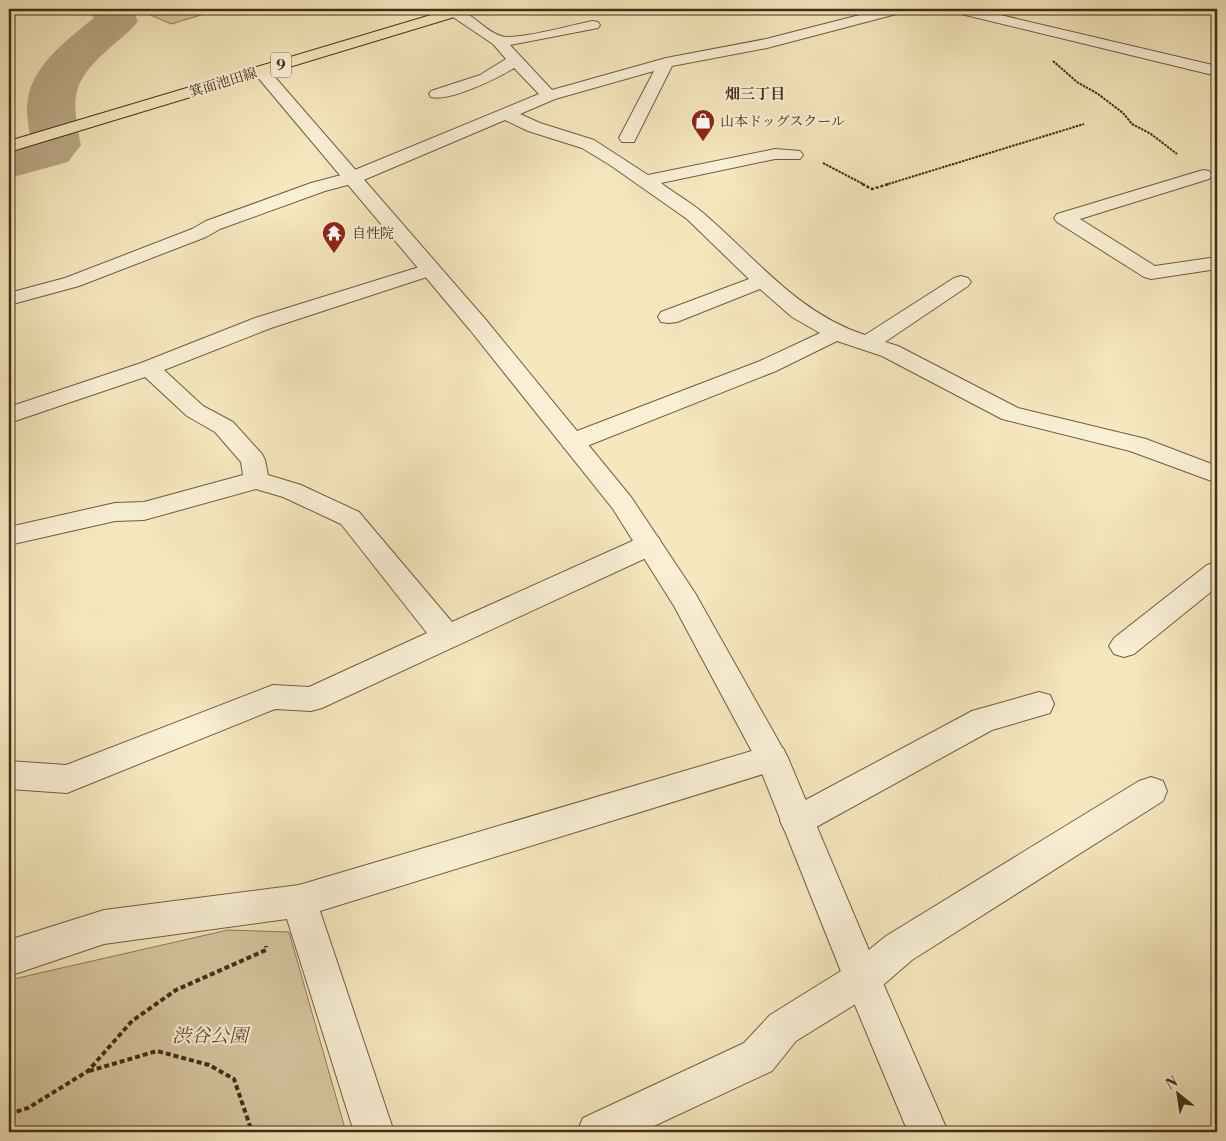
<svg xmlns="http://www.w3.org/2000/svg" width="1226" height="1141" viewBox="0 0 1226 1141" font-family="'Libre Bodoni','Noto Serif JP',serif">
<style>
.green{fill:#d8c7a2;stroke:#8e7a5d}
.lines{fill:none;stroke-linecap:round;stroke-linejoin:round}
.river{fill:#b9a886;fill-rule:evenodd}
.minor-casing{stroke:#705c42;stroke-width:2}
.tertiary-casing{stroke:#705c42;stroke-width:2}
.primary-casing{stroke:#432d18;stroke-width:2}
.path-far2{stroke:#432d18;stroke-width:2;stroke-dasharray:2.5 1;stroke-linecap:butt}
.path-far1{stroke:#432d18;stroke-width:2.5;stroke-dasharray:3 2;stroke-linecap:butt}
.path{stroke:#432d18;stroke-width:4;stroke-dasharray:5 3;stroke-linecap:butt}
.minor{fill:#f9efd5;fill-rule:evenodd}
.tertiary{fill:#f9efd5;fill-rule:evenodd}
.primary{fill:#f6e7be;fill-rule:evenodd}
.labels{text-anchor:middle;stroke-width:4.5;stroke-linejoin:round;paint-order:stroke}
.far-street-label{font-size:14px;fill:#432d18;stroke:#f9efd5}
.far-poi-label{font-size:14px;fill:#432d18;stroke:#f9efd5;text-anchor:start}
.shield{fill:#f9efd5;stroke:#7a6751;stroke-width:1}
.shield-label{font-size:15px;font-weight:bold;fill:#432d18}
.far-neighbourhood-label{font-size:15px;font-weight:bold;fill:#432d18;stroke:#f9efd5}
.near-park-label{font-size:19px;font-style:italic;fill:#614c34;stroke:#f9efd5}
</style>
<rect width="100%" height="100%" fill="#f6e7be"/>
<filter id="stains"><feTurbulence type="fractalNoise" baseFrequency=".004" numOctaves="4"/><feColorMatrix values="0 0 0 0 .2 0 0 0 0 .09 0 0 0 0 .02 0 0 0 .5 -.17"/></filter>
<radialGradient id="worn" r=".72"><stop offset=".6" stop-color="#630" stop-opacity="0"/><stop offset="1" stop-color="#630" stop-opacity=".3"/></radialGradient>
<g class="green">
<path d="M137 9H221L171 24Z"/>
<path d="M228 930 289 932 346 1132H9V980Z"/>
</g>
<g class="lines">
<path class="river" d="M87 9H132L138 21C131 31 122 37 113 45 71 82 71 93 81 145L68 162 9 178V147L31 141C29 127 25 112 28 98 34 64 69 38 94 18Z"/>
<g class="minor-casing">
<g id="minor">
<path d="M451 9C471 9 482 30 501 36 516 41 575 24 593 21L598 22 600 25 598 28 510 45 552 90 666 58 766 39 883 9H906L904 12 767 48 672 66 634 142H622L619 138 654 71 555 99 520 114 540 123 594 140 648 175 775 149 800 151 803 155 800 159H775L661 183C674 193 689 201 702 212 755 257 797 313 865 335L954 278 961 276 968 278 971 282 968 286 885 342 898 346 1018 408 1146 439 1217 466V483L1130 451 1002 419 882 356 837 341 776 371 582 448 573 450 564 448 561 442 564 436 760 361 820 333 792 317 760 289 677 322 669 323 661 322 658 317 661 312 749 279 687 219 610 165 582 148 528 131 505 120 359 182 325 191 220 229 206 237 79 286 9 305V293L65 278 192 229 206 221 311 183 345 174 539 94 514 68C498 78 449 102 431 97L429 94 431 91 480 75 506 59 493 44 450 15 448 12Z"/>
<path d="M951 9H975L1217 66V76L953 12Z"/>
<path d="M1203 170 1209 171 1212 175 1209 179 1080 219 1155 266 1217 257V269L1151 279 1144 277 1057 222 1054 218 1057 214Z"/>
<path d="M429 264 436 266 439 270 436 274 271 328 164 370 203 406 233 422 262 454 265 460 268 475 301 485 359 512 452 622 639 538 649 535 659 538 662 545 659 552 322 708 311 711 275 709 67 793 9 789V761L66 765 273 685 309 687 427 633 341 524 283 497 256 489 144 520 115 521 9 545V527L115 503 144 502 243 475 241 462 215 432 187 416 145 377 9 423V407L141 363 255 318Z"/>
<path d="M1217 562V587L1134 654 1124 657 1114 654 1109 646 1114 638 1207 565Z"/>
<path d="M1039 692 1050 695 1054 704 1050 713 992 730 809 831 797 836 785 831 780 821 785 811 972 711Z"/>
<path d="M772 745 783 748 788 758 783 768 320 911 394 1132H354L287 919 104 944 9 976V940L104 910 299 885Z"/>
<path d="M1151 777 1163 781 1167 791 1163 801 912 960 875 992 796 1041 772 1071 641 1132H577L583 1118 744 1043 770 1015 849 966 886 936 1139 781Z"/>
</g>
</g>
<g class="tertiary-casing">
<path id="tertiary" d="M261 66 267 68 486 320 631 497 695 593 788 758 876 967 948 1132H908L844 979 757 761 674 606 613 509 470 330 255 74 253 71 255 68Z"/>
</g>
<g class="primary-casing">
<path id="primary" d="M451 9H473L471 12 9 152V141Z"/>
</g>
<g class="path-far2">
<path d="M1053 61 1077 82 1098 94 1123 113 1132 124 1151 134 1177 154"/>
<path d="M823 163 865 185"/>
<path d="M885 185 1084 124"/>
</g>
<path class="path-far1" d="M862 184 872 189 889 184"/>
<g class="path">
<path d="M89 1071 157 1051 209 1065 234 1079 252 1132"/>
<path d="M9 1114 28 1108 88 1071 132 1021 176 990 266 950V946"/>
</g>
<use href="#minor" class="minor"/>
<use href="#tertiary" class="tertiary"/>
<use href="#primary" class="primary"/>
</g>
<defs>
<g id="shop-pin" transform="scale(1.25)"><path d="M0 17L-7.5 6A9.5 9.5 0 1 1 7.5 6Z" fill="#8f2418" stroke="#f9efd5"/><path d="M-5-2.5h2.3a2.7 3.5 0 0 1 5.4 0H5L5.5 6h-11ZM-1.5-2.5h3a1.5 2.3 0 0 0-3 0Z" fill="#fff"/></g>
<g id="temple-pin" transform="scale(1.25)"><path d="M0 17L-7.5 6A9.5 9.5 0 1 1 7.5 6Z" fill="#8f2418" stroke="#f9efd5"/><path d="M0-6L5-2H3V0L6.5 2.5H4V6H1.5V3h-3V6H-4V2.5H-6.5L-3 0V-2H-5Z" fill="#fff"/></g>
</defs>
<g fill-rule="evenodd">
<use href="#shop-pin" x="703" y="121"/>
<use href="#temple-pin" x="334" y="233"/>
</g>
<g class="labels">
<g class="far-street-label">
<text transform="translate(223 82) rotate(-17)" y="5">箕面池田線</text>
</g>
<g class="far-poi-label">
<text x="720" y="126">山本ドッグスクール</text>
<text x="352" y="238">自性院</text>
</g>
<rect class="shield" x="271" y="52.5" width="20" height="25" rx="4"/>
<g class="shield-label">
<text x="281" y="70">9</text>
</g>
<g class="far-neighbourhood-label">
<text x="755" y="99">畑三丁目</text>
</g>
<g class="near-park-label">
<text x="210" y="1042">渋谷公園</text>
</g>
</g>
<rect width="1226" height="1141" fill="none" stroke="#f6e7be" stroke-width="30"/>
<rect x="10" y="10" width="1206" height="1121" fill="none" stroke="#432d18" stroke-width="2.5"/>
<rect x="15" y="15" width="1196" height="1111" fill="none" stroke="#432d18"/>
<g transform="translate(1178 1094) rotate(330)" stroke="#f9efd5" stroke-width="4" paint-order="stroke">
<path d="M0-4L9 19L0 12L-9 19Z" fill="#432d18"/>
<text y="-8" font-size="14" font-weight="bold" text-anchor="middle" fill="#432d18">N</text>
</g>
<rect width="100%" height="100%" filter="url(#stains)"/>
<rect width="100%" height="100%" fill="url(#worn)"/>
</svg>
